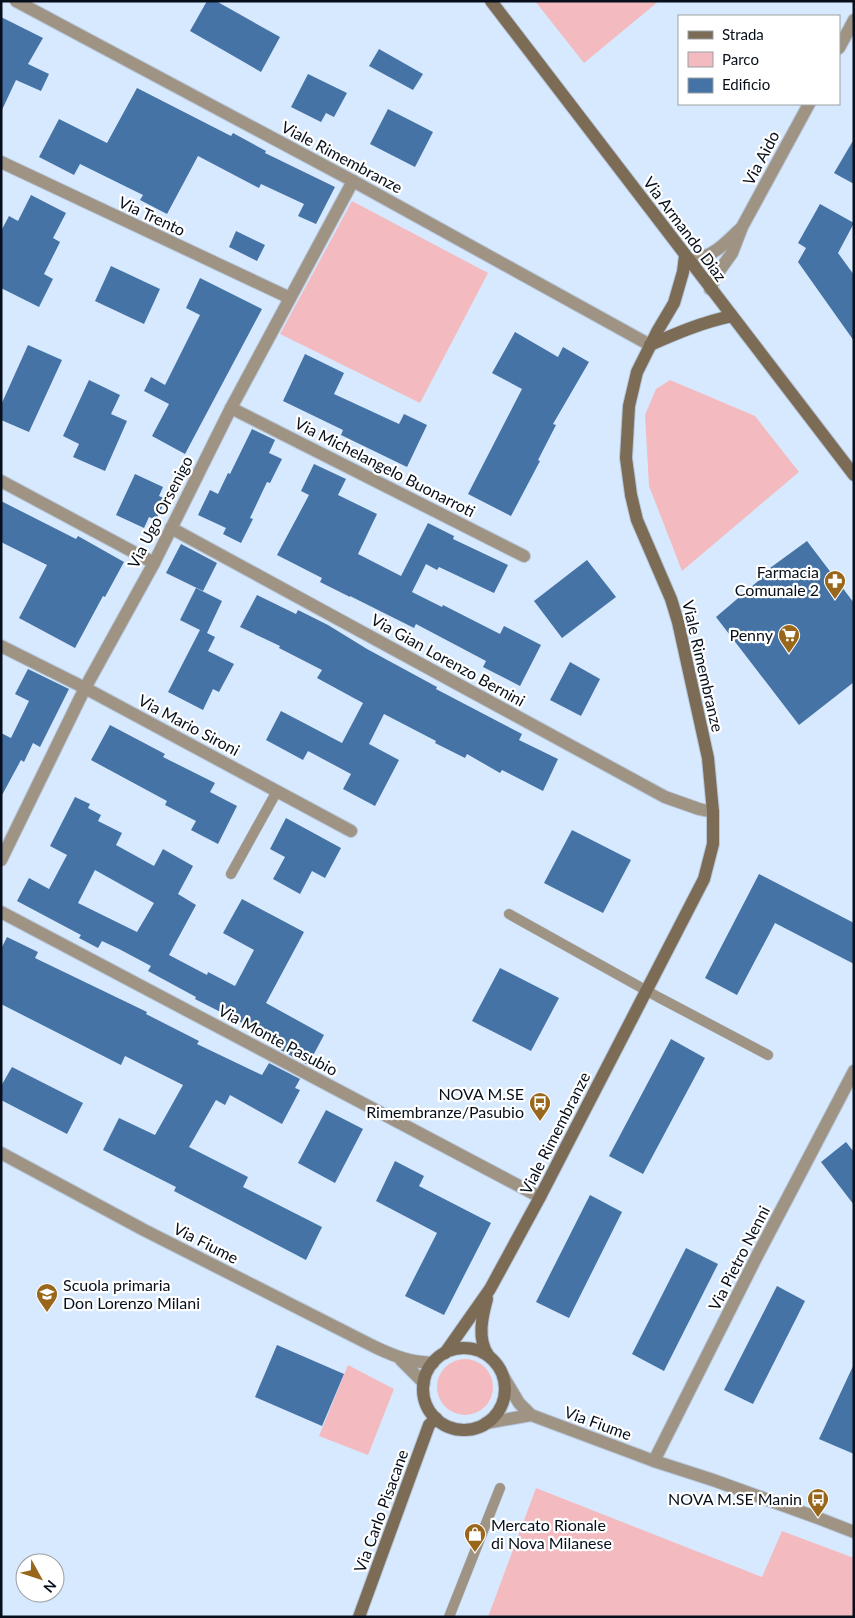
<svg xmlns="http://www.w3.org/2000/svg" width="855" height="1618" viewBox="0 0 855 1618" font-family="Lato,sans-serif">
<style>
.green{fill:#f3bbc0}
.building{fill:#4573a6;fill-rule:evenodd}
.lines{fill:none;stroke-linecap:round;stroke-linejoin:round}
.lane-casing{stroke:#b6c6da;stroke-width:11}
.street-casing{stroke:#b6c6da;stroke-width:14}
.secondary-casing{stroke:#b6c6da;stroke-width:14}
.lane{stroke:#9f9384;stroke-width:10}
.street{stroke:#9f9384;stroke-width:12}
.secondary{stroke:#7c6b55;stroke-width:12}
.labels{text-anchor:middle;stroke-width:4.5;stroke-linejoin:round;paint-order:stroke}
.street-label{font-size:16px;fill:#060f1b;stroke:#fff}
.poi-label{font-size:16px;fill:#060f1b;stroke:#fff;text-anchor:end}
</style>
<rect width="100%" height="100%" fill="#d7e9fe"/>
<g class="green">
<path d="M535 1H659L584 63Z"/>
<path d="M352 201 488 273 420 403 280 334Z"/>
<path d="M670 380 755 416 799 472 682 571 649 486 645 415 656 389Z"/>
<circle cx="465" cy="1387" r="28"/>
<path d="M348 1365 394 1389 368 1455 319 1436Z"/>
<path d="M536 1488 762 1577 782 1531 854 1558V1617H488Z"/>
</g>
<g class="building">
<path d="M207 1H216L280 37 261 72 190 31Z"/>
<path d="M1 17 43 38 28 64 49 74 41 91 16 80 1 112Z"/>
<path d="M379 49 423 74 413 90 369 66Z"/>
<path d="M308 74 347 93 334 117 326 113 321 122 291 107Z"/>
<path d="M137 88 231 136 233 133 266 151 265 153 335 187 316 224 298 216 304 204 261 184 259 188 198 156 167 214 140 200 143 195 80 164 74 175 39 157 59 119 107 143Z"/>
<path d="M388 109 433 132 415 167 370 144Z"/>
<path d="M854 139V184L834 173Z"/>
<path d="M31 195 66 213 53 238 60 242 44 274 53 279 39 307 1 288V231L9 216 18 221Z"/>
<path d="M820 204 854 223 838 253 854 275V341L798 262 806 248 798 243Z"/>
<path d="M236 231 265 245 257 261 229 247Z"/>
<path d="M111 266 160 289 144 324 95 301Z"/>
<path d="M200 278 262 309 185 454 152 436 169 404 144 391 151 377 165 385 200 315 186 308Z"/>
<path d="M515 332 558 357 563 347 589 362 553 424 556 425 538 460 540 461 511 516 468 494 522 389 492 373Z"/>
<path d="M28 345 62 360 29 432 1 420V405Z"/>
<path d="M305 354 344 373 334 394 399 424 404 414 427 425 407 467 341 435 343 430 283 401Z"/>
<path d="M89 380 120 395 111 414 127 421 105 471 73 457 79 444 63 436Z"/>
<path d="M252 429 275 440 269 453 282 459 270 483 267 482 250 518 253 519 241 543 223 534 226 528 198 515 210 490 218 494 228 473 230 474Z"/>
<path d="M314 464 346 479 338 495 377 514 358 554 401 576 428 523 454 536 453 539 508 565 494 593 439 567 437 570 426 564 412 592 442 607 443 605 500 634 504 626 541 645 520 686 483 667 486 661 416 624 414 628 350 596V597L320 582 322 578 277 555 309 495 301 491Z"/>
<path d="M135 474 163 487 159 496 166 499 156 520 149 517 144 528 116 515Z"/>
<path d="M1 501 76 539 78 536 124 562 105 597 103 596 75 648 19 618 47 565 1 542Z"/>
<path d="M807 541 854 603V682L799 725 716 617 771 570 770 568Z"/>
<path d="M181 544 217 563 203 591 166 573Z"/>
<path d="M587 560 616 597 562 638 534 601Z"/>
<path d="M196 588 222 601 207 633 215 637 208 651 234 664 219 692 213 689 203 710 168 692 200 630 180 620Z"/>
<path d="M257 595 296 614 298 610 328 625 367 649 437 687 436 689 522 734 519 740 558 759 543 791 502 770 500 773 467 754 465 758 435 743 436 741 384 714 369 744 399 760 375 806 343 789 351 774 308 751 303 760 266 740 281 711 342 743 363 703 317 678 322 670 279 648 280 646 240 627Z"/>
<path d="M570 662 600 679 581 716 550 700Z"/>
<path d="M28 669 69 689 40 747 33 743 24 762 21 760 1 797V733L11 738 29 701 15 694Z"/>
<path d="M110 725 165 754 163 757 215 783 210 792 237 806 218 844 191 830 196 821 165 805 167 801 91 760Z"/>
<path d="M75 797 90 804 88 808 101 815 98 821 122 833 116 845 154 866 163 849 193 866 178 894 196 905 169 955 207 975 208 972 235 986 254 950 223 933 242 899 304 932 266 1003 324 1035 308 1065 277 1048 278 1046 246 1029 248 1026 195 999 196 997 148 971 151 966 119 949 102 941 98 948 79 938 81 935 17 901 29 878 49 889 67 855 50 846ZM95 870 154 903 137 932 78 903Z"/>
<path d="M286 818 341 848 325 878 312 871 300 894 273 879 285 857 270 849Z"/>
<path d="M572 830 631 860 603 913 544 883Z"/>
<path d="M759 874 854 923V964L775 923 737 995 705 978Z"/>
<path d="M7 937 38 952 35 958 147 1012 146 1014 199 1041 197 1044 262 1075 269 1063 300 1079 295 1088 300 1090 282 1124 230 1095 225 1105 216 1100 189 1147 248 1177 243 1187 322 1227 306 1260 174 1191 176 1187 103 1150 119 1118 155 1135 183 1085 125 1056 121 1065 1 1004V949Z"/>
<path d="M500 968 559 998 531 1051 472 1021Z"/>
<path d="M671 1039 705 1058 643 1174 609 1156Z"/>
<path d="M12 1067 83 1103 67 1134 1 1100V1086Z"/>
<path d="M326 1110 363 1129 335 1183 298 1163Z"/>
<path d="M846 1142 854 1152V1205L821 1162Z"/>
<path d="M395 1161 424 1176 419 1186 491 1223 444 1315 405 1296 437 1233 376 1201Z"/>
<path d="M590 1195 622 1212 569 1318 536 1302Z"/>
<path d="M686 1248 718 1264 664 1371 632 1354Z"/>
<path d="M777 1286 805 1301 753 1404 724 1390Z"/>
<path d="M277 1345 344 1374 322 1426 255 1397Z"/>
<path d="M854 1364V1454L819 1439Z"/>
</g>
<g class="lines">
<g class="lane-casing">
<g id="lane">
<path d="M231 874 277 791"/>
<path d="M509 914 658 997 768 1055"/>
<path d="M449 1617 500 1488"/>
</g>
</g>
<g class="street-casing">
<g id="street">
<path d="M16 1 353 181 650 345"/>
<path d="M839 48 854 20"/>
<path d="M1 162 290 298"/>
<path d="M685 256 692 260C712 257 725 244 739 230"/>
<path d="M710 289 717 274 732 253 742 227 809 104"/>
<path d="M231 408 524 556"/>
<path d="M1 481 154 563"/>
<path d="M171 528 665 797 699 809 713 812"/>
<path d="M1 646 85 688 351 831"/>
<path d="M1 860 85 688 154 563 231 408 353 181"/>
<path d="M1 912 540 1197"/>
<path d="M1 1153 144 1230 375 1347C396 1357 410 1362 433 1363"/>
<path d="M401 1360 424 1383"/>
<path d="M503 1376 519 1403 531 1415"/>
<path d="M486 1423 531 1415 654 1461 713 1480 818 1518 854 1532"/>
<path d="M654 1461 757 1256 854 1071"/>
</g>
</g>
<g class="secondary-casing">
<g id="secondary">
<path d="M491 1 854 475"/>
<path d="M650 345C677 333 703 322 732 316"/>
<path d="M487 1299C482 1317 477 1339 488 1355"/>
<circle cx="464" cy="1389" r="41"/>
<path d="M445 1353 490 1289 540 1197 704 879 713 844V812L708 758 678 622 671 599 637 520 631 495 626 458 629 406 637 372 658 330 674 303 683 272 685 256"/>
<path d="M359 1617 429 1425 436 1418"/>
</g>
</g>
<use href="#lane" class="lane"/>
<use href="#street" class="street"/>
<use href="#secondary" class="secondary"/>
</g>
<defs>
<g id="pharmacy-pin" transform="scale(1.125)"><path d="M0 17L-7.5 6A9.5 9.5 0 1 1 7.5 6Z" fill="#99671b" stroke="#fff"/><path d="M-2-6h4v4h4v4h-4v4h-4v-4h-4v-4h4Z" fill="#fff"/></g>
<g id="supermarket-pin" transform="scale(1.125)"><path d="M0 17L-7.5 6A9.5 9.5 0 1 1 7.5 6Z" fill="#99671b" stroke="#fff"/><path d="M-6-5.5h2.5l.6 2H6L4.5 2H-2.5L-4.4-4H-6ZM-1.5 3.2a1.3 1.3 0 1 0 .1 0ZM3 3.2a1.3 1.3 0 1 0 .1 0Z" fill="#fff"/></g>
<g id="bus-pin" transform="scale(1.125)"><path d="M0 17L-7.5 6A9.5 9.5 0 1 1 7.5 6Z" fill="#99671b" stroke="#fff"/><path d="M-5-6H5V4H4V6H2V4H-2V6H-4V4H-5ZM-3.5-4V0h7V-4ZM-3.5 1.2v1.5H-2V1.2ZM2 1.2v1.5H3.5V1.2Z" fill="#fff"/></g>
<g id="school-pin" transform="scale(1.125)"><path d="M0 17L-7.5 6A9.5 9.5 0 1 1 7.5 6Z" fill="#99671b" stroke="#fff"/><path d="M0-5L7-2L0 1L-7-2ZM-4 1L0 2.5L4 1V4Q0 6-4 4Z" fill="#fff"/></g>
<g id="shop-pin" transform="scale(1.125)"><path d="M0 17L-7.5 6A9.5 9.5 0 1 1 7.5 6Z" fill="#99671b" stroke="#fff"/><path d="M-5-2.5h2.3a2.7 3.5 0 0 1 5.4 0H5L5.5 6h-11ZM-1.5-2.5h3a1.5 2.3 0 0 0-3 0Z" fill="#fff"/></g>
</defs>
<g fill-rule="evenodd">
<use href="#pharmacy-pin" x="835" y="581"/>
<use href="#supermarket-pin" x="789" y="635"/>
<use href="#bus-pin" x="540" y="1103"/>
<use href="#school-pin" x="47" y="1294"/>
<use href="#bus-pin" x="818" y="1499"/>
<use href="#shop-pin" x="475" y="1534"/>
</g>
<g class="labels">
<g class="street-label">
<text transform="translate(342 157) rotate(28)" y="6">Viale Rimembranze</text>
<text transform="translate(761 158) rotate(-62)" y="6">Via Aido</text>
<text transform="translate(152 216) rotate(25)" y="6">Via Trento</text>
<text transform="translate(685 229) rotate(53)" y="6">Via Armando Diaz</text>
<text transform="translate(385 467) rotate(27)" y="6">Via Michelangelo Buonarroti</text>
<text transform="translate(160 512) rotate(-63)" y="6">Via Ugo Orsenigo</text>
<text transform="translate(448 660) rotate(29)" y="6">Via Gian Lorenzo Bernini</text>
<text transform="translate(703 666) rotate(77)" y="6">Viale Rimembranze</text>
<text transform="translate(189 725) rotate(28)" y="6">Via Mario Sironi</text>
<text transform="translate(278 1040) rotate(28)" y="6">Via Monte Pasubio</text>
<text transform="translate(555 1133) rotate(-63)" y="6">Viale Rimembranze</text>
<text transform="translate(206 1243) rotate(27)" y="6">Via Fiume</text>
<text transform="translate(739 1258) rotate(-63)" y="6">Via Pietro Nenni</text>
<text transform="translate(598 1423) rotate(20)" y="6">Via Fiume</text>
<text transform="translate(381 1511) rotate(-70)" y="6">Via Carlo Pisacane</text>
</g>
<g class="poi-label">
<text x="819" y="578">Farmacia<tspan x="819" dy="18">Comunale 2</tspan></text>
<text x="773" y="641">Penny</text>
<text x="524" y="1100">NOVA M.SE<tspan x="524" dy="18">Rimembranze/Pasubio</tspan></text>
<text x="63" y="1291" text-anchor="start">Scuola primaria<tspan x="63" dy="18">Don Lorenzo Milani</tspan></text>
<text x="802" y="1505">NOVA M.SE Manin</text>
<text x="491" y="1531" text-anchor="start">Mercato Rionale<tspan x="491" dy="18">di Nova Milanese</tspan></text>
</g>
</g>
<rect width="855" height="1618" fill="none" stroke="#060f1b" stroke-width="5"/>
<rect x="678" y="15" width="162" height="90" fill="#ffffff" stroke="#9b9fa4"/>
<rect x="688" y="31" width="25" height="8" fill="#7c6b55" stroke="#9b9fa4"/>
<text x="722" y="40" font-size="15" fill="#060f1b">Strada</text>
<rect x="688" y="52" width="25" height="15" fill="#f3bbc0" stroke="#9b9fa4"/>
<text x="722" y="65" font-size="15" fill="#060f1b">Parco</text>
<rect x="688" y="78" width="25" height="15" fill="#4573a6" stroke="#9b9fa4"/>
<text x="722" y="90" font-size="15" fill="#060f1b">Edificio</text>
<g transform="translate(40 1578) rotate(130)"><circle r="24" fill="#ffffff" stroke="#9b9fa4"/>
<path d="M0-4L9 19L0 12L-9 19Z" fill="#99671b"/>
<text y="-8" font-size="14" font-weight="bold" text-anchor="middle" fill="#060f1b">N</text>
</g>
</svg>
